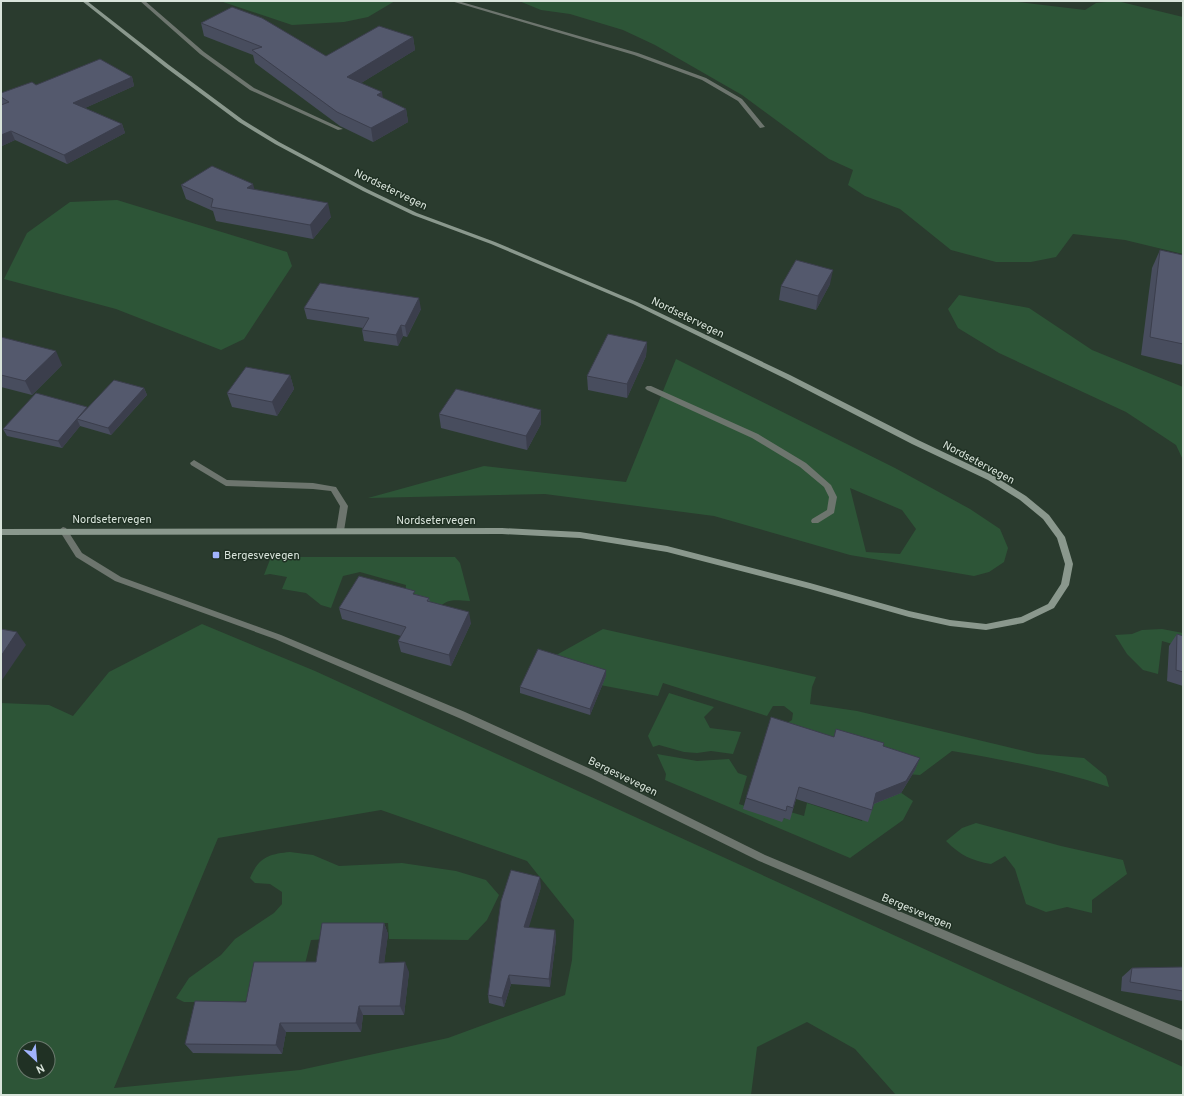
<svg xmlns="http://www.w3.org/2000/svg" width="1184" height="1096" viewBox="0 0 1184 1096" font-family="Overpass,sans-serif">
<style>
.green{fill:#2d5537;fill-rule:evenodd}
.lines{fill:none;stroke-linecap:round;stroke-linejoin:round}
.service{fill:#6d756e;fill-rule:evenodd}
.minor{fill:#6d756e;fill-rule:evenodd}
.secondary{fill:#8a988d;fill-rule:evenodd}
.wall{fill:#484d5e}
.shaded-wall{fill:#3b3e4c}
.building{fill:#54596d;stroke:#3b3e4c}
.poi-dot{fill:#a0b3fd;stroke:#203124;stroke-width:1.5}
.labels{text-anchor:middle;stroke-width:3;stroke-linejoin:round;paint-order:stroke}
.street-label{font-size:11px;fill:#d9e4db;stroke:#203124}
.poi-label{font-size:11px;fill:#d9e4db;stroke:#203124;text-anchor:start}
</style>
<rect width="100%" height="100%" fill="#2a3b2e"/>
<g class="green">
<path d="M220 1H395L368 17 344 22 292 25Z"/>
<path d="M519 1H1010L1085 10 1096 3 1117 1 1183 17V254L1125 240 1073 234 1056 257 1031 262H996L951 250 900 209 865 196 848 185 853 170 829 159 742 95 655 45 623 30 570 14 541 10Z"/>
<path d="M117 200 287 252 292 266 244 339 221 350 116 309 4 279 27 233 70 202Z"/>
<path d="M959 295 1029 308 1092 350 1183 387V460L1176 445 1126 412 999 353 958 328 948 309Z"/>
<path d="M676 359 895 468 970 509 1000 529 1008 548 1004 562 989 572 974 576 850 555 714 516 545 494 368 498 484 466 626 482ZM850 488 902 510 916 529 900 554 866 552Z"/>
<path d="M271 557H455L460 563 470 601C452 600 448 598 435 611L405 595 406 585 360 572 343 576 331 608 321 605 306 593 282 589 287 577 270 574 264 575Z"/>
<path d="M202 624 315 671 1183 1067V1095H896L855 1049 807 1022 757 1047 751 1095H1V703L49 705 73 716 109 672ZM381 810 527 861 574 920 572 960 565 995 448 1038 300 1070 114 1088 218 838ZM24 1048H48V1072H24Z"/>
<path d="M603 629 816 677 812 687 810 704 857 711 1037 754 1084 758 1106 776 1109 787C1058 770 1005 760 952 751L920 775 906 774 779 728 792 720 793 713 784 706H773L767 716 663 683 658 696 600 685 551 658Z"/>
<path d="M1162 629 1183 633V647L1162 641 1158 674 1143 670 1127 654 1115 635 1132 634 1142 630Z"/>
<path d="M669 693 714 707 704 717 710 728 741 732 733 754 711 751 697 753 684 752 659 745 653 747 648 736Z"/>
<path d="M657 754 697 761 729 759 738 773 747 776 739 804 784 819 787 811 804 816 807 803 862 821 868 795 900 792 913 801 903 820 850 858 665 780 666 774Z"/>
<path d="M976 823 1061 846 1123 860 1127 874 1092 900V913L1067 907 1046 912 1026 904 1015 869 1005 856 991 864C972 861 960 855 946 841L962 828Z"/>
<path d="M290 852 313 855 339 866 402 863 456 871 486 880 499 895 487 920 468 940 389 939 388 923H349L329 939 311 940 305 964 259 1000 235 1002H184L176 998 189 978 221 955 235 939 274 913 282 904V892L270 884 255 883 250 878C259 857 269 854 290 852Z"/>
</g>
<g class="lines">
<g class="service">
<path d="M140 1H145L204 52 254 88 343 129 338 130 250 90 200 54Z"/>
<path d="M451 1H458L638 53 706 78 742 99 765 127 760 128 738 101 702 80 634 55Z"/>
<path d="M647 386H651L758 434 806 463 831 485 837 497 834 513 818 523H812L811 521 812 519 827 510 829 497 824 487 800 467 752 438 647 390 645 388Z"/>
<path d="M194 460 227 480 313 483 336 487 348 506 344 531 340 534 336 531 340 506 331 491 313 489 226 486 191 465 190 463Z"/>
</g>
<path class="minor" d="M63 527 66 528 82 553 121 577 281 635 465 712 597 772 765 855 1183 1030V1041L759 861 591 778 459 718 275 639 115 581 76 557 59 530Z"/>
<path class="secondary" d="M82 1H87L169 65 243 120 279 142 367 189 417 213 495 242 637 302 790 375 918 440 994 476 1026 496 1049 515 1065 537 1073 564 1069 585 1054 608 1023 623 986 630 950 626 909 617 810 589 667 552 580 538 502 534 1 535V529L502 528 580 532 667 546 810 583 909 611 950 620 986 624 1021 617 1048 604 1061 584 1065 564 1057 538 1043 519 1020 500 988 480 912 444 786 379 633 304 491 244 413 215 363 191 275 144 239 122 165 67Z"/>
</g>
<g class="wall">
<path d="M201 23 326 56 413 37 415 50 361 83 383 98 406 109 408 122 373 142 340 126 255 63 253 55 204 36Z"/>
<path d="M132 77 134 86 85 108 122 124 125 133 67 164 15 140 2 146 1 145V105H2L1 103V93Z"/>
<path d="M181 185 255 190 331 217 313 239 216 221 213 211 186 199Z"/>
<path d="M1160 250 1183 255V365L1141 355 1152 268Z"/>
<path d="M830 284 816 310 779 300 781 286Z"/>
<path d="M304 308 421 309 407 337 403 336 398 346 364 341 362 330 363 328 307 319Z"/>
<path d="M1 337 62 365 32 395 1 387Z"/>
<path d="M647 342 646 356 627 398 588 390 587 376Z"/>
<path d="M290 375 294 389 277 416 232 407 227 393Z"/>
<path d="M144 388 147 395 111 435 80 426 62 448 7 436 3 429 87 409Z"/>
<path d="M439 414 541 424 527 450 441 428Z"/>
<path d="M415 594 429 598 430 602 471 623 451 666 401 652 398 641 401 636 342 619 339 608Z"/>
<path d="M1177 634 1183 636V686L1167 681 1169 646Z"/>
<path d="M606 670V676L590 715 520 693V687Z"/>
<path d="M836 729 883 746 920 758 915 770 901 793 874 804 868 822 796 799 790 820 784 818 782 822 743 809 746 798 834 737Z"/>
<path d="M541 887 528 928 555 930 556 939 550 987 511 984 504 1007 489 1003 488 995Z"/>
<path d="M384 923 388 934 384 963 409 972 404 1015H363L361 1032H286L282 1054 193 1053 185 1044 246 1002Z"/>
<path d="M1183 967V1001L1121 991 1122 977 1132 968Z"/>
</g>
<g class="shaded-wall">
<path d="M413 37 415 50 350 90 347 77Z"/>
<path d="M132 77 134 86 76 112 73 103Z"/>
<path d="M382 92 384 105 377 95Z"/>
<path d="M406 109 408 122 373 142 371 128Z"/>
<path d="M122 124 125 133 67 164 64 155Z"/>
<path d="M11 131 15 140 2 146 1 143V135Z"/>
<path d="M253 184 257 198 247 188Z"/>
<path d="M328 203 331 217 313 239 310 225Z"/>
<path d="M833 270 830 284 816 310 818 296Z"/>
<path d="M419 298 421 309 407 337 405 326Z"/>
<path d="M401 325 403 336 398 346 396 335Z"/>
<path d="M647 342 646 356 627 398V384Z"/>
<path d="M56 351 62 365 32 395 25 381Z"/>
<path d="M290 375 294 389 277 416 272 402Z"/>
<path d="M144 388 147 395 111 435 108 428Z"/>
<path d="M87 407 90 414 77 419 80 426 62 448 58 441Z"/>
<path d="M541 410V424L527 450 526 436Z"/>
<path d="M469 612 471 623 451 666 449 655Z"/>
<path d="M17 632 26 645 2 680 1 678V656Z"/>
<path d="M606 670V676L590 715V709Z"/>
<path d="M920 758 915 770 901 793 871 805 876 793Z"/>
<path d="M540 877 541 887 526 937 524 927Z"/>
<path d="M384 923 388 934 383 972 379 963Z"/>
<path d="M555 930 556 939 550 987 549 979Z"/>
<path d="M405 962 409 972 404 1015 400 1006Z"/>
<path d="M509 975 511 984 504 1007 502 998Z"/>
<path d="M359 1006 363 1015 361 1032 356 1023Z"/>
<path d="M280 1023 286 1032 282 1054 276 1045Z"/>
</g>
<g class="building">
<path d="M232 7 262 18 326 56 379 26 413 37 347 77 382 92 377 95 406 109 371 128 337 112 252 50 262 47 201 23Z"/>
<path d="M100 59 132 77 73 103 122 124 64 155 11 131 1 135V105L9 102 1 97V93L32 82 36 85Z"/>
<path d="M212 166 253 184 247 188 328 203 310 225 211 207 213 199 181 185Z"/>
<path d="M1160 250 1183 255V344L1150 337Z"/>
<path d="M796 260 833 270 818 296 781 286Z"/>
<path d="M320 283 419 298 405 326 401 325 396 335 362 330 369 318 304 308Z"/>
<path d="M608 334 647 342 627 384 587 376Z"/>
<path d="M1 337 56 351 25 381 1 375Z"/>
<path d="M246 367 290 375 272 402 227 393Z"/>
<path d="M114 380 144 388 108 428 77 419Z"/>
<path d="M456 389 541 410 526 436 439 414Z"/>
<path d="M36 393 87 407 58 441 3 429Z"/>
<path d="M359 576 415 591 413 594 429 598 427 601 469 612 449 655 398 641 406 627 339 608Z"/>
<path d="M1 629 17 632 1 656Z"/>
<path d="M1177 634 1183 636V672L1176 670Z"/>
<path d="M538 649 606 670 590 709 520 687Z"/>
<path d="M771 717 834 737 836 729 884 743 883 746 920 758 906 781 876 793 872 810 799 787 793 808 787 806 786 811 746 798Z"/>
<path d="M511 870 540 877 524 927 555 930 549 979 509 975 502 998 488 995 501 901Z"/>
<path d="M322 923H384L379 963 405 962 400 1006H359L356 1023H280L276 1045 185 1044 195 1001 246 1002 254 962H316Z"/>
<path d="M1183 967V991L1130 982 1132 968Z"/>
</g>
<rect class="poi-dot" x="212" y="551" width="8" height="8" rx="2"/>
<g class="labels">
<g class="street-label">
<text transform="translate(391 189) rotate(26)" y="4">Nordsetervegen</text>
<text transform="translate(688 317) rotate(26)" y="4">Nordsetervegen</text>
<text transform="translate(979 462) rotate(28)" y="4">Nordsetervegen</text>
<text x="112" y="523">Nordsetervegen</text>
<text x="436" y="524">Nordsetervegen</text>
<text transform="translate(623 776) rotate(26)" y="4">Bergesvevegen</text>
<text transform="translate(917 911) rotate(23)" y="4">Bergesvevegen</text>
</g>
<g class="poi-label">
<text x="224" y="559">Bergesvevegen</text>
</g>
</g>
<rect width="1184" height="1096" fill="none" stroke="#d9e4db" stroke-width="4"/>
<g transform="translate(36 1060) rotate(154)"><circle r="19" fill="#203124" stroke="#6a796d"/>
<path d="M0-3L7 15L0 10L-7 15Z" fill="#a0b3fd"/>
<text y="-6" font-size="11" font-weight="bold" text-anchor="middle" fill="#d9e4db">N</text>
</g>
</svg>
